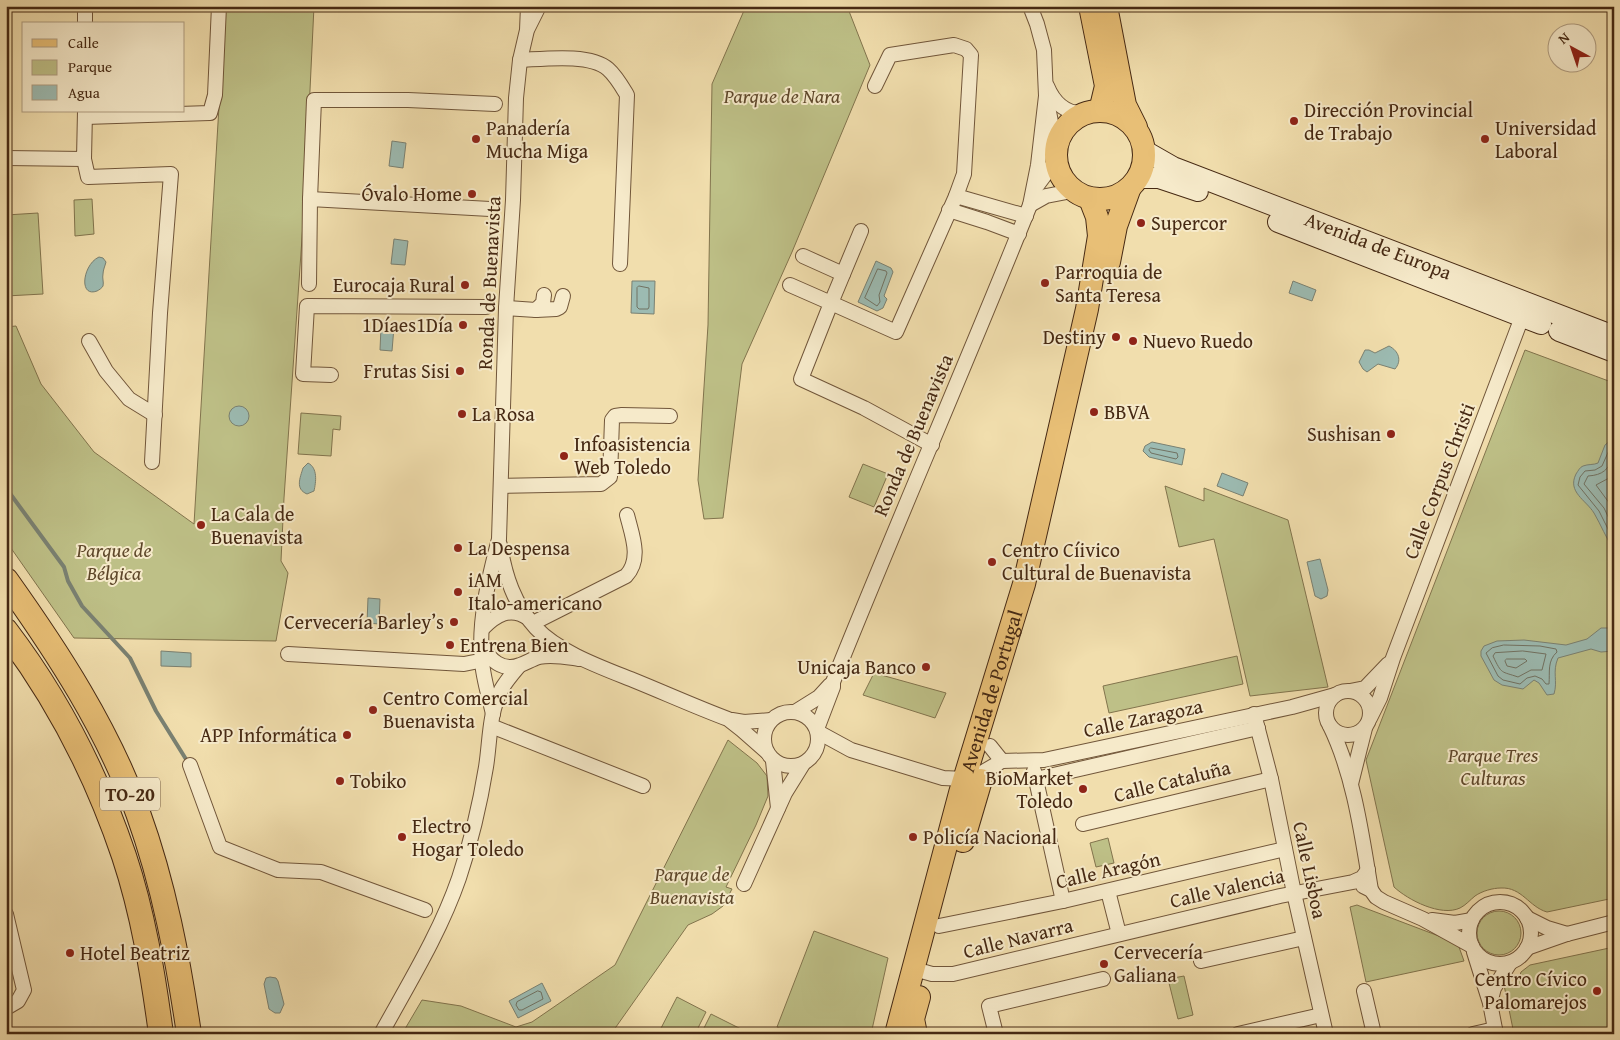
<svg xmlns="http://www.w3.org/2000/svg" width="1620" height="1040" viewBox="0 0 1620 1040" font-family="'Gentium Book Plus',serif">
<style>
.green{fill:#bec087;stroke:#82744d}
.water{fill:#9cbbb2;stroke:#7a8172}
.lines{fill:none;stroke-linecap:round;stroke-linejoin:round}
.shore{stroke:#717262;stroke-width:1}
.stream{stroke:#7a8172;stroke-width:4}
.minor-casing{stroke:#71563a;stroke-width:16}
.secondary-casing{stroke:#462913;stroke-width:22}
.primary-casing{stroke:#462913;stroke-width:24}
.trunk-casing{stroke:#462913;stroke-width:26}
.minor{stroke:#f6eaca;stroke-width:14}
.secondary{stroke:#f6eaca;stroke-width:20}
.primary{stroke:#e8bf76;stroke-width:22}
.trunk{stroke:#e8bf76;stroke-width:24}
.poi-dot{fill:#8f2418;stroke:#f6eaca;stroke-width:2}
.labels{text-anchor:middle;stroke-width:4;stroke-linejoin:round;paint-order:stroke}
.shield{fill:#f6eaca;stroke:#7b634a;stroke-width:1}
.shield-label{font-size:19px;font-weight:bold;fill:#462913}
.park-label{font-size:20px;font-style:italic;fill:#5e472a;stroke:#f6eaca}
.poi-label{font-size:20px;fill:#462913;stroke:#f6eaca;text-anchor:start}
.street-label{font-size:20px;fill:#462913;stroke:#f6eaca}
</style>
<rect width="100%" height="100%" fill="#f1dead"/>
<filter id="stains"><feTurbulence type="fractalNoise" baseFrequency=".004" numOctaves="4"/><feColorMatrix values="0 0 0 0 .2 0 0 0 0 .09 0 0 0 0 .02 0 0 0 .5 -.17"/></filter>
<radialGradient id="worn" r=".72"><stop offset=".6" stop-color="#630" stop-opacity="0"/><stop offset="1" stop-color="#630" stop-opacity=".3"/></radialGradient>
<g class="green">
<path d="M225 6H314L305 195 284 498 281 561 288 573 276 641 74 638 6 541V327L16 326 41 384 94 452 194 524Z"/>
<path d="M746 6H847L870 65 792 252 742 364 723 518 704 519 698 480 708 325 712 84Z"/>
<path d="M92 199 94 234 75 236 74 200Z"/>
<path d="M38 213 43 294 6 296V215Z"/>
<path d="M1525 350 1614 383V898L1547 912C1529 907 1522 887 1501 888 1493 888 1482 891 1475 896 1470 900 1466 905 1460 908 1441 917 1408 900 1394 887L1366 760Z"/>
<path d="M301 413 341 416 340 430 333 429 331 456 298 454Z"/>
<path d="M863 464 888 474 874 507 849 497Z"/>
<path d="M1165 486 1204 501V488L1288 520 1328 687 1250 696 1214 539 1179 547Z"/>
<path d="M1237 656 1243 684 1109 713 1103 686Z"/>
<path d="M874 673 946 693 935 718 863 695Z"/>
<path d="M728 740 757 763 767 776 768 796 756 825 726 887 732 889 723 906 712 914 688 925 611 1034H402L422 1000 461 1006 516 1027 532 1022 615 965Z"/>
<path d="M1108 838 1114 863 1096 867 1090 843Z"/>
<path d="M1357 905 1452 941 1459 947 1464 961 1366 982 1350 907Z"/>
<circle cx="1499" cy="933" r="22"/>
<path d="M814 931 888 958 871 1034H780L781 1029 777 1027Z"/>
<path d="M1614 947V1034H1514L1504 985 1506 983 1512 984 1518 981 1521 972 1530 965Z"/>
<path d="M1184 976 1193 1015 1178 1019 1168 979Z"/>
<path d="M677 997 706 1012 695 1034H658Z"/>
<path d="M711 1014 743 1030 741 1034H701Z"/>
</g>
<g class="water">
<path d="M392 141 406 143 403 168 389 166Z"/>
<path d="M394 239 408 241 405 265 391 264Z"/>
<path d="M99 257 103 258 106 262C105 266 103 270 103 274 102 278 104 282 103 286 102 288 99 290 97 291 78 298 83 264 99 257Z"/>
<path d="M876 261 891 268 893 272 884 296 887 299 883 308 877 311 858 302Z"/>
<path d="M632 281H655L654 314 631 313Z"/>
<path d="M1293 281 1316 290 1312 301 1289 293Z"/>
<path d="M381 327H394L392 351 380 350Z"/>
<path d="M1389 346C1399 351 1402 361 1395 369L1378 364 1367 372 1363 369 1359 362 1365 350H1369L1375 353Z"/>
<circle cx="239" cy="416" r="10"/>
<path d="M1612 439 1614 446V550C1606 538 1601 525 1594 513 1586 500 1567 492 1576 474 1578 471 1580 467 1583 466 1588 464 1594 465 1598 463L1605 445Z"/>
<path d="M1152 442 1185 449 1182 465 1149 457 1143 451 1145 446Z"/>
<path d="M308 463C318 468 316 482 314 491L307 494C295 489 300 478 303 468Z"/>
<path d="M1222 473 1248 483 1243 496 1217 486Z"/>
<path d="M1320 559 1328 590 1327 596 1321 599 1315 596 1307 562Z"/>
<path d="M368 598 380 599 379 624 367 623Z"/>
<path d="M1614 627V651L1601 652 1591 649 1558 658C1552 672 1558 681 1554 694L1547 695 1539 683 1534 680 1523 689 1502 685 1494 680 1481 656V651L1484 646 1497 641 1524 640 1566 645 1587 639 1601 628H1609L1611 630Z"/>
<path d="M161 651 191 653V667L161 666Z"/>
<path d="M270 977 276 978 278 981 284 1004 280 1013H275L269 1009 264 984 266 978Z"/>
<path d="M542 983 551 1001 518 1018 509 1001Z"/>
</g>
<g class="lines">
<g class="shore">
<path d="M878 269 886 271 887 273 879 295 880 302 877 306 865 298Z"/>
<path d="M639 286 649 288V307L648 309H639L637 307V288Z"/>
<path d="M1614 444 1610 448 1602 466 1595 470 1585 471 1580 477 1578 485 1599 511 1614 541"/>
<path d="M1151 448 1177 453 1178 457 1176 459 1151 453 1149 450Z"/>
<path d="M1614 456C1608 470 1603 475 1588 476L1584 484 1604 508 1614 529"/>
<path d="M1614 474 1609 478 1596 485 1610 504 1614 511"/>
<path d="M1504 645 1540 646 1556 649 1557 652C1547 661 1550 672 1549 684H1546L1542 679 1535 676 1527 678 1520 684 1503 680 1498 676 1486 653 1492 648Z"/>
<path d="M1523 651 1546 654 1542 670H1531L1518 677C1501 671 1502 675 1493 656L1495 653Z"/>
<path d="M1507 659H1525L1527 661 1516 668 1507 666 1505 661Z"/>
<path d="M538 991 541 992 543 999 522 1010H519L516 1005 517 1002Z"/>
</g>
<path class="stream" d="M6 488 64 567 68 581 82 606 130 658 156 711 189 764"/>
<g class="minor-casing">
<g id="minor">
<path d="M1030 6 1037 24 1044 50 1046 96 1056 148"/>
<path d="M85 24V6"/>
<path d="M528 28 539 6"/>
<path d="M520 60C543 59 590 53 608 69 616 76 621 85 627 95L620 264"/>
<path d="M1047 86C1054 103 1067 115 1086 113"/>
<path d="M85 117 210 113 215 95 219 6"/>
<path d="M6 158 84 159 85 111"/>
<path d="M84 159 88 177 171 174 160 313 152 462"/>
<path d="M1036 187 1056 160"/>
<path d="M956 196 1026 216"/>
<path d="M310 199 314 100H408L495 104"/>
<path d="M1030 205 1046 196 1072 191"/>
<path d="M949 210 987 222 1019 234"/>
<path d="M861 231 831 303 896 332 956 196 964 174 971 55 966 49 954 45 890 55 875 86"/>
<path d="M803 256 843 274"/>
<path d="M309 284 310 199 490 209"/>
<path d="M790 285 831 303 801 379 864 408 932 445"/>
<path d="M506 308 536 310 543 303 544 295"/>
<path d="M536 310 556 309 560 307 563 296"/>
<path d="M89 341 106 371 129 399 155 415"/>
<path d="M331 375 303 374 307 306 486 307"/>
<path d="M501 486 601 484 610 477 612 420 615 416 622 415 670 416"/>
<path d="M500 545C505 576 514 604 536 628 558 652 603 668 633 680 665 693 696 707 728 719L742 730 767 752"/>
<path d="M533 623 626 576C642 559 632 535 627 515"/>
<path d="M483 628C496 615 510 606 528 618"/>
<path d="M482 645C489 660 503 672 520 665 526 663 532 659 539 657 552 654 566 657 579 659"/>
<path d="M288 654 464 664 474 662"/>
<circle cx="1348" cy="713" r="22"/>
<path d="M1350 691 1365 688 1388 664"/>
<circle cx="791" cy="739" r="27"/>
<path d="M795 712 819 697 830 685"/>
<path d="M493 714C489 696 483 678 482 661 478 621 489 577 499 539L506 308 513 200 516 98 520 60 527 30 528 6"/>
<path d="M1254 714 1271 779 1294 893 1326 1034"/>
<path d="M1370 718 1380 698 1393 658 1522 317"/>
<path d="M732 720 744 722 771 720"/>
<path d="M491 726 643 786"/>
<path d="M1330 726C1354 775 1362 836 1371 890"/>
<path d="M817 729 833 687V682C897 522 966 365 1030 205L1038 165 1046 96"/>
<path d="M818 732 851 750 943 778 965 779 983 772 1002 761 1044 760 1292 707 1335 695"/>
<path d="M990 746 1002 761"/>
<path d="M773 761 778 808"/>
<path d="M190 765 220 847 278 870 321 872 425 910"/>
<path d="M1034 771 1063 901"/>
<path d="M1036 779 1258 728"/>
<path d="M1351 784 1365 728"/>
<path d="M1083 824 1271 779"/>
<path d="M744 884 785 793 803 764"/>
<path d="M1363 886 1371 890 1376 897 1384 902 1423 919 1472 946"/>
<path d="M1108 891 1119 934"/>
<circle cx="1500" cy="933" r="31"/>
<path d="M6 914 24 990 18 1001 6 1008"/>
<path d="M1527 918 1547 928 1567 934"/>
<path d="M1432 920 1455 923 1472 920"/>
<path d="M939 926 1063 901 1285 849"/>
<path d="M1527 948 1567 934 1614 922"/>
<path d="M1474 952 1490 1003 1496 1034"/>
<path d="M1201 961 1304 938"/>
<path d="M925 972 932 974H953L1280 896 1353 882 1362 878 1368 870"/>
<path d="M1364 991 1374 1034"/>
<path d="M1490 1003 1494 988 1510 963"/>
<path d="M381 1034C409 983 440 933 459 878 471 842 480 804 486 767 490 742 489 713 501 690 506 681 513 673 519 666"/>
<path d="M996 1034 989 1006 1103 979"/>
<path d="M1238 1034 1321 1015"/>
<path d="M1473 1034 1495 1029"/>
</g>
</g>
<g class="secondary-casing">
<g id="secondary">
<path id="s1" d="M1145 151 1173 167 1614 336"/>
<path d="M1139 178H1159L1198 191"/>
<path d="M1278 222 1541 324"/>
<path d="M1559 331 1614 352"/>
</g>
</g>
<g class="primary-casing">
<g id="primary">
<path d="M1090 6 1106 86 1100 111"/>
<path d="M1106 6 1125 105 1136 127"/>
<circle cx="1100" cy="155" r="44"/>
<path d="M1109 262 1116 226 1129 190"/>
<path d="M963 841 981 780"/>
<path id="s2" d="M896 1034 960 793 1024 584 1087 309 1099 236 1097 217 1090 199"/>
<path d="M916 1034 913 1019 919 997"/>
</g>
</g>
<g class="trunk-casing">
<g id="trunk">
<path d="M6 580C58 653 107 728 138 813 164 885 178 959 189 1034"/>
<path d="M6 631C57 698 97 776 124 856 143 913 153 974 161 1034"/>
</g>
</g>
<use href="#minor" class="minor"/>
<use href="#secondary" class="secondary"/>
<use href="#primary" class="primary"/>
<use href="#trunk" class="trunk"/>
</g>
<g class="poi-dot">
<circle cx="1294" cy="121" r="5"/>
<circle cx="476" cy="139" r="5"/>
<circle cx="1485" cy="139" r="5"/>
<circle cx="472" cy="194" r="5"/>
<circle cx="1141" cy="223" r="5"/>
<circle cx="1045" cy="283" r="5"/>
<circle cx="465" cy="285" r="5"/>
<circle cx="463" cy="325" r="5"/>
<circle cx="1116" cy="337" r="5"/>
<circle cx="1133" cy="341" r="5"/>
<circle cx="460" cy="371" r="5"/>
<circle cx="1094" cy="412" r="5"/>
<circle cx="462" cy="414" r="5"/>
<circle cx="1391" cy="434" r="5"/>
<circle cx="564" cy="456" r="5"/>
<circle cx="201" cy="525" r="5"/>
<circle cx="458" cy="548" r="5"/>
<circle cx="992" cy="562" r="5"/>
<circle cx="458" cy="592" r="5"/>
<circle cx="454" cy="622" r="5"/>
<circle cx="450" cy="645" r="5"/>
<circle cx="926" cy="667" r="5"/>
<circle cx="373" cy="710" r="5"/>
<circle cx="347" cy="735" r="5"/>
<circle cx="340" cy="781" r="5"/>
<circle cx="1083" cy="789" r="5"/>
<circle cx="402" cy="837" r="5"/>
<circle cx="913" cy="837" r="5"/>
<circle cx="70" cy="953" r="5"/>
<circle cx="1104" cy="964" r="5"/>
<circle cx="1597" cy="991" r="5"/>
</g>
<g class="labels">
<rect class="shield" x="100" y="777.5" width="60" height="33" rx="4"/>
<g class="shield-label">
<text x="130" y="801">TO-20</text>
</g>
<g class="park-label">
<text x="782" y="103">Parque de Nara</text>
<text x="114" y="557">Parque de<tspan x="114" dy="23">Bélgica</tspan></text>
<text x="1493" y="762">Parque Tres<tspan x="1493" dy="23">Culturas</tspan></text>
<text x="692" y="881">Parque de<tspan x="692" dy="23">Buenavista</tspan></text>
</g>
<g class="poi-label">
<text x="1304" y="117">Dirección Provincial<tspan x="1304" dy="23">de Trabajo</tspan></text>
<text x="486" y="135">Panadería<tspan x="486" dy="23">Mucha Miga</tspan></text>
<text x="1495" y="135">Universidad<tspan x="1495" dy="23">Laboral</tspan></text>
<text x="462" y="201" text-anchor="end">Óvalo Home</text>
<text x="1151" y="230">Supercor</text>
<text x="1055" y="279">Parroquia de<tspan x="1055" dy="23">Santa Teresa</tspan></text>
<text x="455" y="292" text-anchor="end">Eurocaja Rural</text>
<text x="453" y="332" text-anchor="end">1Díaes1Día</text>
<text x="1106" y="344" text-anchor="end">Destiny</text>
<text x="1143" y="348">Nuevo Ruedo</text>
<text x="450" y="378" text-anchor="end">Frutas Sisi</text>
<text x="1104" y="419">BBVA</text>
<text x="472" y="421">La Rosa</text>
<text x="1381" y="441" text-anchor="end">Sushisan</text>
<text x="574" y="451">Infoasistencia<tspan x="574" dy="23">Web Toledo</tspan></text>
<text x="211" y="521">La Cala de<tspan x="211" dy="23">Buenavista</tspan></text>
<text x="468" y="555">La Despensa</text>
<text x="1002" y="557">Centro Cíivico<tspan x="1002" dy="23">Cultural de Buenavista</tspan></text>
<text x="468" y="587">iAM<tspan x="468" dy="23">Italo-americano</tspan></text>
<text x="444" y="629" text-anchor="end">Cervecería Barley’s</text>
<text x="460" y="652">Entrena Bien</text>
<text x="916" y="674" text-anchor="end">Unicaja Banco</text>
<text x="383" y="705">Centro Comercial<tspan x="383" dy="23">Buenavista</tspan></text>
<text x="337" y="742" text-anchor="end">APP Informática</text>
<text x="1073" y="785" text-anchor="end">BioMarket<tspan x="1073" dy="23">Toledo</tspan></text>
<text x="350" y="788">Tobiko</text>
<text x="412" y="833">Electro<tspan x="412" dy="23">Hogar Toledo</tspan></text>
<text x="923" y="844">Policía Nacional</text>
<text x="1114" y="959">Cervecería<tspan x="1114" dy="23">Galiana</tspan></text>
<text x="80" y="960">Hotel Beatriz</text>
<text x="1587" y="986" text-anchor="end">Centro Cívico<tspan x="1587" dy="23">Palomarejos</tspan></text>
</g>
<g class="street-label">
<text dy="7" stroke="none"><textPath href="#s1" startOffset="252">Avenida de Europa</textPath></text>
<text transform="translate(489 283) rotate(-87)" y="7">Ronda de Buenavista</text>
<text transform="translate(913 435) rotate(-67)" y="7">Ronda de Buenavista</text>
<text transform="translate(1439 481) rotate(-69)" y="7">Calle Corpus Christi</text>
<text dy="7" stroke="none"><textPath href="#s2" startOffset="356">Avenida de Portugal</textPath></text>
<text transform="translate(1143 718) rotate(-12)" y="7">Calle Zaragoza</text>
<text transform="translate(1172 781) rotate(-14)" y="7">Calle Cataluña</text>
<text transform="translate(1108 870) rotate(-13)" y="7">Calle Aragón</text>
<text transform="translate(1310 870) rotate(78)" y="7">Calle Lisboa</text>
<text transform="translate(1227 888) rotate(-13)" y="7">Calle Valencia</text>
<text transform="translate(1018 938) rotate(-14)" y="7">Calle Navarra</text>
</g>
</g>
<rect width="1620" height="1040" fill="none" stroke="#f1dead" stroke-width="25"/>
<rect x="8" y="8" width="1605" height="1025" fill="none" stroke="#462913" stroke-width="2.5"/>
<rect x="12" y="12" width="1595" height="1015" fill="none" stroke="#462913"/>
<rect x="22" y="22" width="162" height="90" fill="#f6eaca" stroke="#b09d81"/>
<rect x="32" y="39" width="25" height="8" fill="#e8bf76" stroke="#b09d81"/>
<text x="68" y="48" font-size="15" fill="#462913">Calle</text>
<rect x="32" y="60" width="25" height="15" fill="#bec087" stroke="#b09d81"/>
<text x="68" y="72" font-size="15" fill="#462913">Parque</text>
<rect x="32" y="85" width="25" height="15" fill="#9cbbb2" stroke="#b09d81"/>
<text x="68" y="98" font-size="15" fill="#462913">Agua</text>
<g transform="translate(1572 48) rotate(320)"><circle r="24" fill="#f6eaca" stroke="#b09d81"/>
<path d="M0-4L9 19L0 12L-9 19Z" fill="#8f2418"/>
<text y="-8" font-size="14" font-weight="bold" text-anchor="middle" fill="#462913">N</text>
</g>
<rect width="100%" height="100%" filter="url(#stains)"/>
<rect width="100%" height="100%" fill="url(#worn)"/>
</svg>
